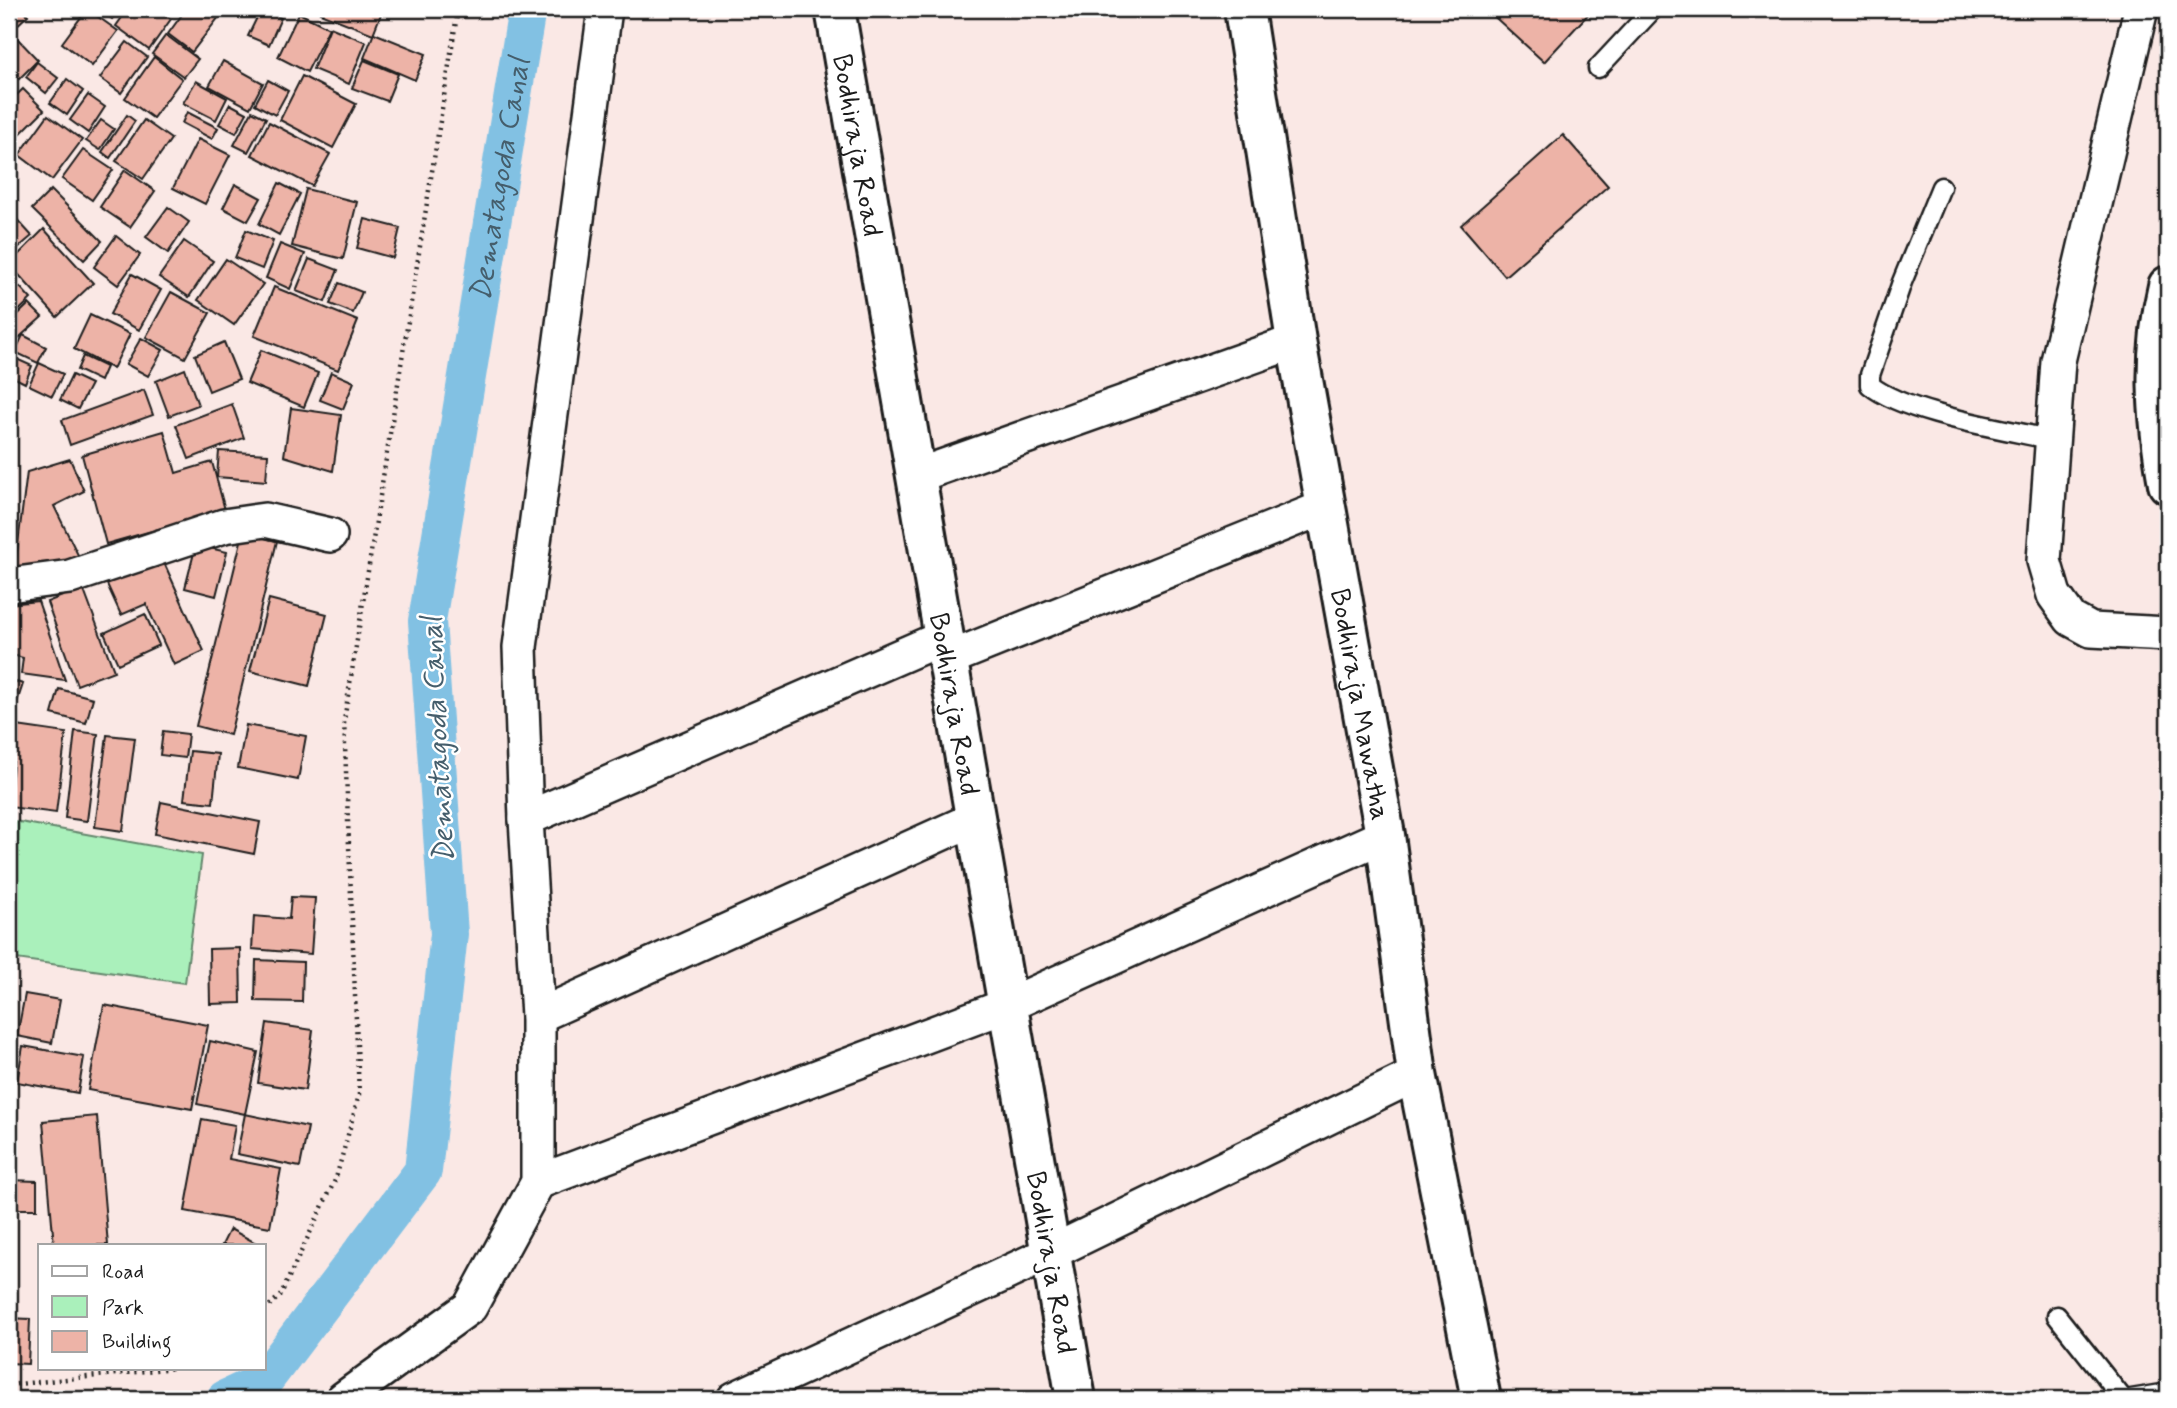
<svg xmlns="http://www.w3.org/2000/svg" width="2177" height="1408" viewBox="0 0 2177 1408" font-family="Mynerve,sans-serif">
<style>
.green{fill:#aaf0bb;stroke:#63866c;stroke-width:2}
.lines{fill:none;stroke-linecap:round;stroke-linejoin:round}
.canal{stroke:#82c1e3;stroke-width:38}
.building{fill:#edb3a7;stroke:#1c1c1c;stroke-width:2}
.service-casing{stroke:#1c1c1c;stroke-width:23}
.minor-casing{stroke:#1c1c1c;stroke-width:38}
.tertiary-casing{stroke:#1c1c1c;stroke-width:44}
.trunk-casing{stroke:#1c1c1c;stroke-width:44}
.path{stroke:#1c1c1c;stroke-width:4.5;stroke-dasharray:2 5;stroke-linecap:butt}
.service{stroke:#fff;stroke-width:18}
.minor{stroke:#fff;stroke-width:33}
.tertiary{stroke:#fff;stroke-width:38}
.trunk{stroke:#fff;stroke-width:38}
.labels{text-anchor:middle;stroke-width:5;stroke-linejoin:round;paint-order:stroke}
.street-label{font-size:28px;fill:#1c1c1c;stroke:#fff}
.water-label{font-size:30px;font-style:italic;fill:#455e6c;stroke:#fff}
</style>
<rect width="100%" height="100%" fill="#fae8e5"/>
<filter id="ink" filterUnits="userSpaceOnUse"><feTurbulence type="fractalNoise" baseFrequency=".0143" numOctaves="2"/><feDisplacementMap in="SourceGraphic" scale="14" xChannelSelector="R" yChannelSelector="G"/><feConvolveMatrix kernelMatrix="1 2 1 2 8 2 1 2 1" color-interpolation-filters="sRGB"/></filter>
<g filter="url(#ink)">
<path class="green" d="M9 820 202 855 185 983 9 958Z"/>
<g class="lines">
<path class="canal" id="s1" d="M225 1399 264 1381 423 1171 449 934 427 621 527 9"/>
</g>
<g class="building">
<path d="M9 9H22L28 15 11 31Z"/>
<path d="M87 9 118 31 92 66 62 43Z"/>
<path d="M98 9H120L112 19Z"/>
<path d="M128 9H157L171 19 149 50 116 26Z"/>
<path d="M186 9H225L192 52 168 34Z"/>
<path d="M261 9 281 18 269 45 248 36Z"/>
<path d="M322 9H383L373 34 320 13Z"/>
<path d="M1486 9H1593L1544 62Z"/>
<path d="M299 13 329 28 307 72 278 57Z"/>
<path d="M330 27 366 42 349 84 313 69Z"/>
<path d="M374 33 426 54 415 80 364 58Z"/>
<path d="M166 35 198 59 184 77 152 54Z"/>
<path d="M16 37 38 60 19 79 9 68V43Z"/>
<path d="M127 42 147 57 121 93 100 78Z"/>
<path d="M154 57 182 79 153 118 125 98Z"/>
<path d="M364 60 398 74 387 101 352 88Z"/>
<path d="M223 61 263 83 250 108 209 86Z"/>
<path d="M37 62 58 78 46 93 26 77Z"/>
<path d="M302 76 356 104 333 148 280 120Z"/>
<path d="M67 79 83 91 67 115 50 103Z"/>
<path d="M268 80 288 91 275 115 255 104Z"/>
<path d="M196 81 227 98 216 120 183 103Z"/>
<path d="M23 89 44 110 14 140 9 135V102Z"/>
<path d="M88 95 105 107 88 133 70 120Z"/>
<path d="M230 104 247 113 236 133 219 124Z"/>
<path d="M252 111 266 118 248 152 234 145Z"/>
<path d="M187 112 218 128 212 139 182 123Z"/>
<path d="M48 115 82 140 52 180 19 155Z"/>
<path d="M127 115 135 121 110 158 102 152Z"/>
<path d="M101 120 114 129 100 150 86 141Z"/>
<path d="M144 120 171 139 143 179 116 161Z"/>
<path d="M269 122 330 154 312 186 252 155Z"/>
<path d="M1563 135 1608 186 1505 276 1461 225Z"/>
<path d="M198 139 230 155 205 204 173 188Z"/>
<path d="M83 150 113 170 92 200 62 179Z"/>
<path d="M125 170 155 191 130 227 100 207Z"/>
<path d="M279 183 300 194 279 235 259 224Z"/>
<path d="M235 184 261 198 248 221 223 208Z"/>
<path d="M306 189 357 202 343 259 292 246Z"/>
<path d="M51 190 102 241 84 260 32 209Z"/>
<path d="M168 207 189 222 168 253 146 237Z"/>
<path d="M12 214 32 236 11 254 9 251V216Z"/>
<path d="M365 219 400 228 393 258 357 248Z"/>
<path d="M44 229 93 283 57 317 9 264Z"/>
<path d="M246 230 273 241 262 269 235 258Z"/>
<path d="M116 236 140 255 118 285 94 267Z"/>
<path d="M184 241 213 261 189 297 159 277Z"/>
<path d="M280 244 305 254 290 289 266 278Z"/>
<path d="M226 259 263 284 234 325 198 300Z"/>
<path d="M309 259 338 270 325 302 296 291Z"/>
<path d="M132 274 161 290 139 330 110 314Z"/>
<path d="M339 283 362 292 353 313 330 304Z"/>
<path d="M20 287 31 299 9 320V297Z"/>
<path d="M274 287 358 321 338 370 254 336Z"/>
<path d="M171 292 210 313 185 358 146 337Z"/>
<path d="M29 304 42 317 12 344 9 340V323Z"/>
<path d="M90 315 130 334 113 369 74 349Z"/>
<path d="M23 335 46 347 38 363 15 352Z"/>
<path d="M141 338 163 350 148 376 126 364Z"/>
<path d="M224 342 239 379 209 391 195 355Z"/>
<path d="M261 350 318 373 304 407 247 383Z"/>
<path d="M83 356 106 367 100 381 77 370Z"/>
<path d="M12 357 32 366 25 383 9 375Z"/>
<path d="M39 363 63 374 52 396 29 385Z"/>
<path d="M185 369 198 405 169 416 156 381Z"/>
<path d="M331 372 354 382 343 409 320 400Z"/>
<path d="M72 375 91 384 78 409 60 400Z"/>
<path d="M144 390 153 415 70 445 62 420Z"/>
<path d="M232 404 244 438 189 459 176 425Z"/>
<path d="M291 408 341 415 333 471 284 456Z"/>
<path d="M164 431 176 473 212 462 225 510 106 544 82 455Z"/>
<path d="M219 451 268 454 266 481 217 477Z"/>
<path d="M70 459 84 491 54 506 79 557 14 575 27 472Z"/>
<path d="M243 533 277 541 230 735 196 726Z"/>
<path d="M196 545 227 552 216 596 185 588Z"/>
<path d="M161 556 204 651 174 665 146 604 121 615 106 582Z"/>
<path d="M83 588 114 671 77 685 47 602Z"/>
<path d="M269 599 327 614 309 686 250 671Z"/>
<path d="M38 601 65 680 21 674 23 658 9 654V604Z"/>
<path d="M145 614 159 645 118 664 104 633Z"/>
<path d="M9 680 23 684 13 714 9 713Z"/>
<path d="M59 689 93 698 86 723 52 714Z"/>
<path d="M9 725 17 726 9 789Z"/>
<path d="M246 725 306 736 298 780 238 768Z"/>
<path d="M17 726 66 733 56 813 9 807Z"/>
<path d="M75 731 98 734 87 821 65 818Z"/>
<path d="M163 731 188 734 185 758 160 755Z"/>
<path d="M107 735 135 738 123 831 95 827Z"/>
<path d="M190 751 218 754 213 803 184 800Z"/>
<path d="M161 802 260 822 254 854 155 834Z"/>
<path d="M291 897 315 898 311 954 252 949 254 916 289 919Z"/>
<path d="M240 948 241 1003 210 1004 209 949Z"/>
<path d="M256 960 303 962 302 1002 255 1001Z"/>
<path d="M25 994 60 1000 52 1043 17 1036Z"/>
<path d="M104 1005 208 1025 192 1109 88 1090Z"/>
<path d="M267 1023 313 1030 305 1090 258 1083Z"/>
<path d="M210 1041 258 1052 245 1114 197 1104Z"/>
<path d="M23 1046 84 1057 78 1093 17 1082Z"/>
<path d="M245 1114 308 1127 300 1167 237 1154Z"/>
<path d="M97 1116 108 1245H54L43 1121Z"/>
<path d="M202 1119 235 1125 229 1159 281 1169 270 1227 185 1211Z"/>
<path d="M9 1180 37 1181V1209H9Z"/>
<path d="M230 1229 258 1244V1245H222Z"/>
<path d="M9 1318 30 1319 28 1364 9 1363Z"/>
</g>
<g class="lines">
<g class="service-casing">
<g id="service">
<path d="M1598 68 1653 9"/>
<path d="M1941 187 1902 282 1870 375V385C1905 414 2005 429 2053 440"/>
<path d="M2057 1316 2123 1399"/>
<path d="M2131 1399 2168 1393"/>
</g>
</g>
<g class="minor-casing">
<g id="minor">
<path d="M2141 9 2058 361 2044 561 2054 595 2071 619 2091 630 2168 634"/>
<path d="M916 476 1296 341"/>
<path d="M9 585 70 577 224 526 265 520 330 535"/>
<path d="M948 659 1325 507"/>
<path d="M526 819 944 637"/>
<path d="M538 1016 976 818"/>
<path d="M538 1182 1008 1005 1385 835"/>
<path d="M343 1399 470 1307 538 1182V1016L526 819 520 647 605 9"/>
<path d="M734 1399 1050 1253 1417 1074"/>
</g>
</g>
<g class="tertiary-casing">
<g id="tertiary">
<path id="s2" d="M835 9 1076 1399"/>
<path id="s3" d="M1244 9 1296 341 1385 835 1417 1074 1481 1399"/>
</g>
</g>
<g class="trunk-casing">
<path id="trunk" d="M2168 286C2152 353 2156 416 2168 484"/>
</g>
<g class="path">
<path d="M264 1310 280 1296 336 1178 359 1095 344 721 458 9"/>
<path d="M9 1385 175 1368"/>
</g>
<use href="#service" class="service"/>
<use href="#minor" class="minor"/>
<use href="#tertiary" class="tertiary"/>
<use href="#trunk" class="trunk"/>
</g>
</g>
<g class="labels">
<g class="street-label">
<text dy="10" stroke="none"><textPath href="#s2" startOffset="138">Bodhiraja Road</textPath></text>
<text dy="10" stroke="none"><textPath href="#s2" startOffset="705">Bodhiraja Road</textPath></text>
<text dy="10" stroke="none"><textPath href="#s3" startOffset="705">Bodhiraja Mawatha</textPath></text>
<text dy="10" stroke="none"><textPath href="#s2" startOffset="1272">Bodhiraja Road</textPath></text>
</g>
<g class="water-label">
<text dy="10" stroke="none"><textPath href="#s1" startOffset="1306">Dematagoda Canal</textPath></text>
<text transform="translate(437 740) rotate(-93)" y="10">Dematagoda Canal</text>
</g>
</g>
<rect width="2177" height="1408" fill="none" stroke="#fff" stroke-width="35"/>
<rect x="18" y="18" width="2142" height="1373" fill="none" stroke="#1c1c1c" stroke-width="2.5" filter="url(#ink)"/>
<rect x="38" y="1244" width="228" height="126" fill="#ffffff" stroke="#a4a4a4" stroke-width="2"/>
<rect x="52" y="1266" width="35" height="10" fill="#ffffff" stroke="#a4a4a4" stroke-width="2"/>
<text x="102" y="1278" font-size="21" fill="#1c1c1c">Road</text>
<rect x="52" y="1296" width="35" height="21" fill="#aaf0bb" stroke="#a4a4a4" stroke-width="2"/>
<text x="102" y="1314" font-size="21" fill="#1c1c1c">Park</text>
<rect x="52" y="1331" width="35" height="21" fill="#edb3a7" stroke="#a4a4a4" stroke-width="2"/>
<text x="102" y="1348" font-size="21" fill="#1c1c1c">Building</text>
</svg>
